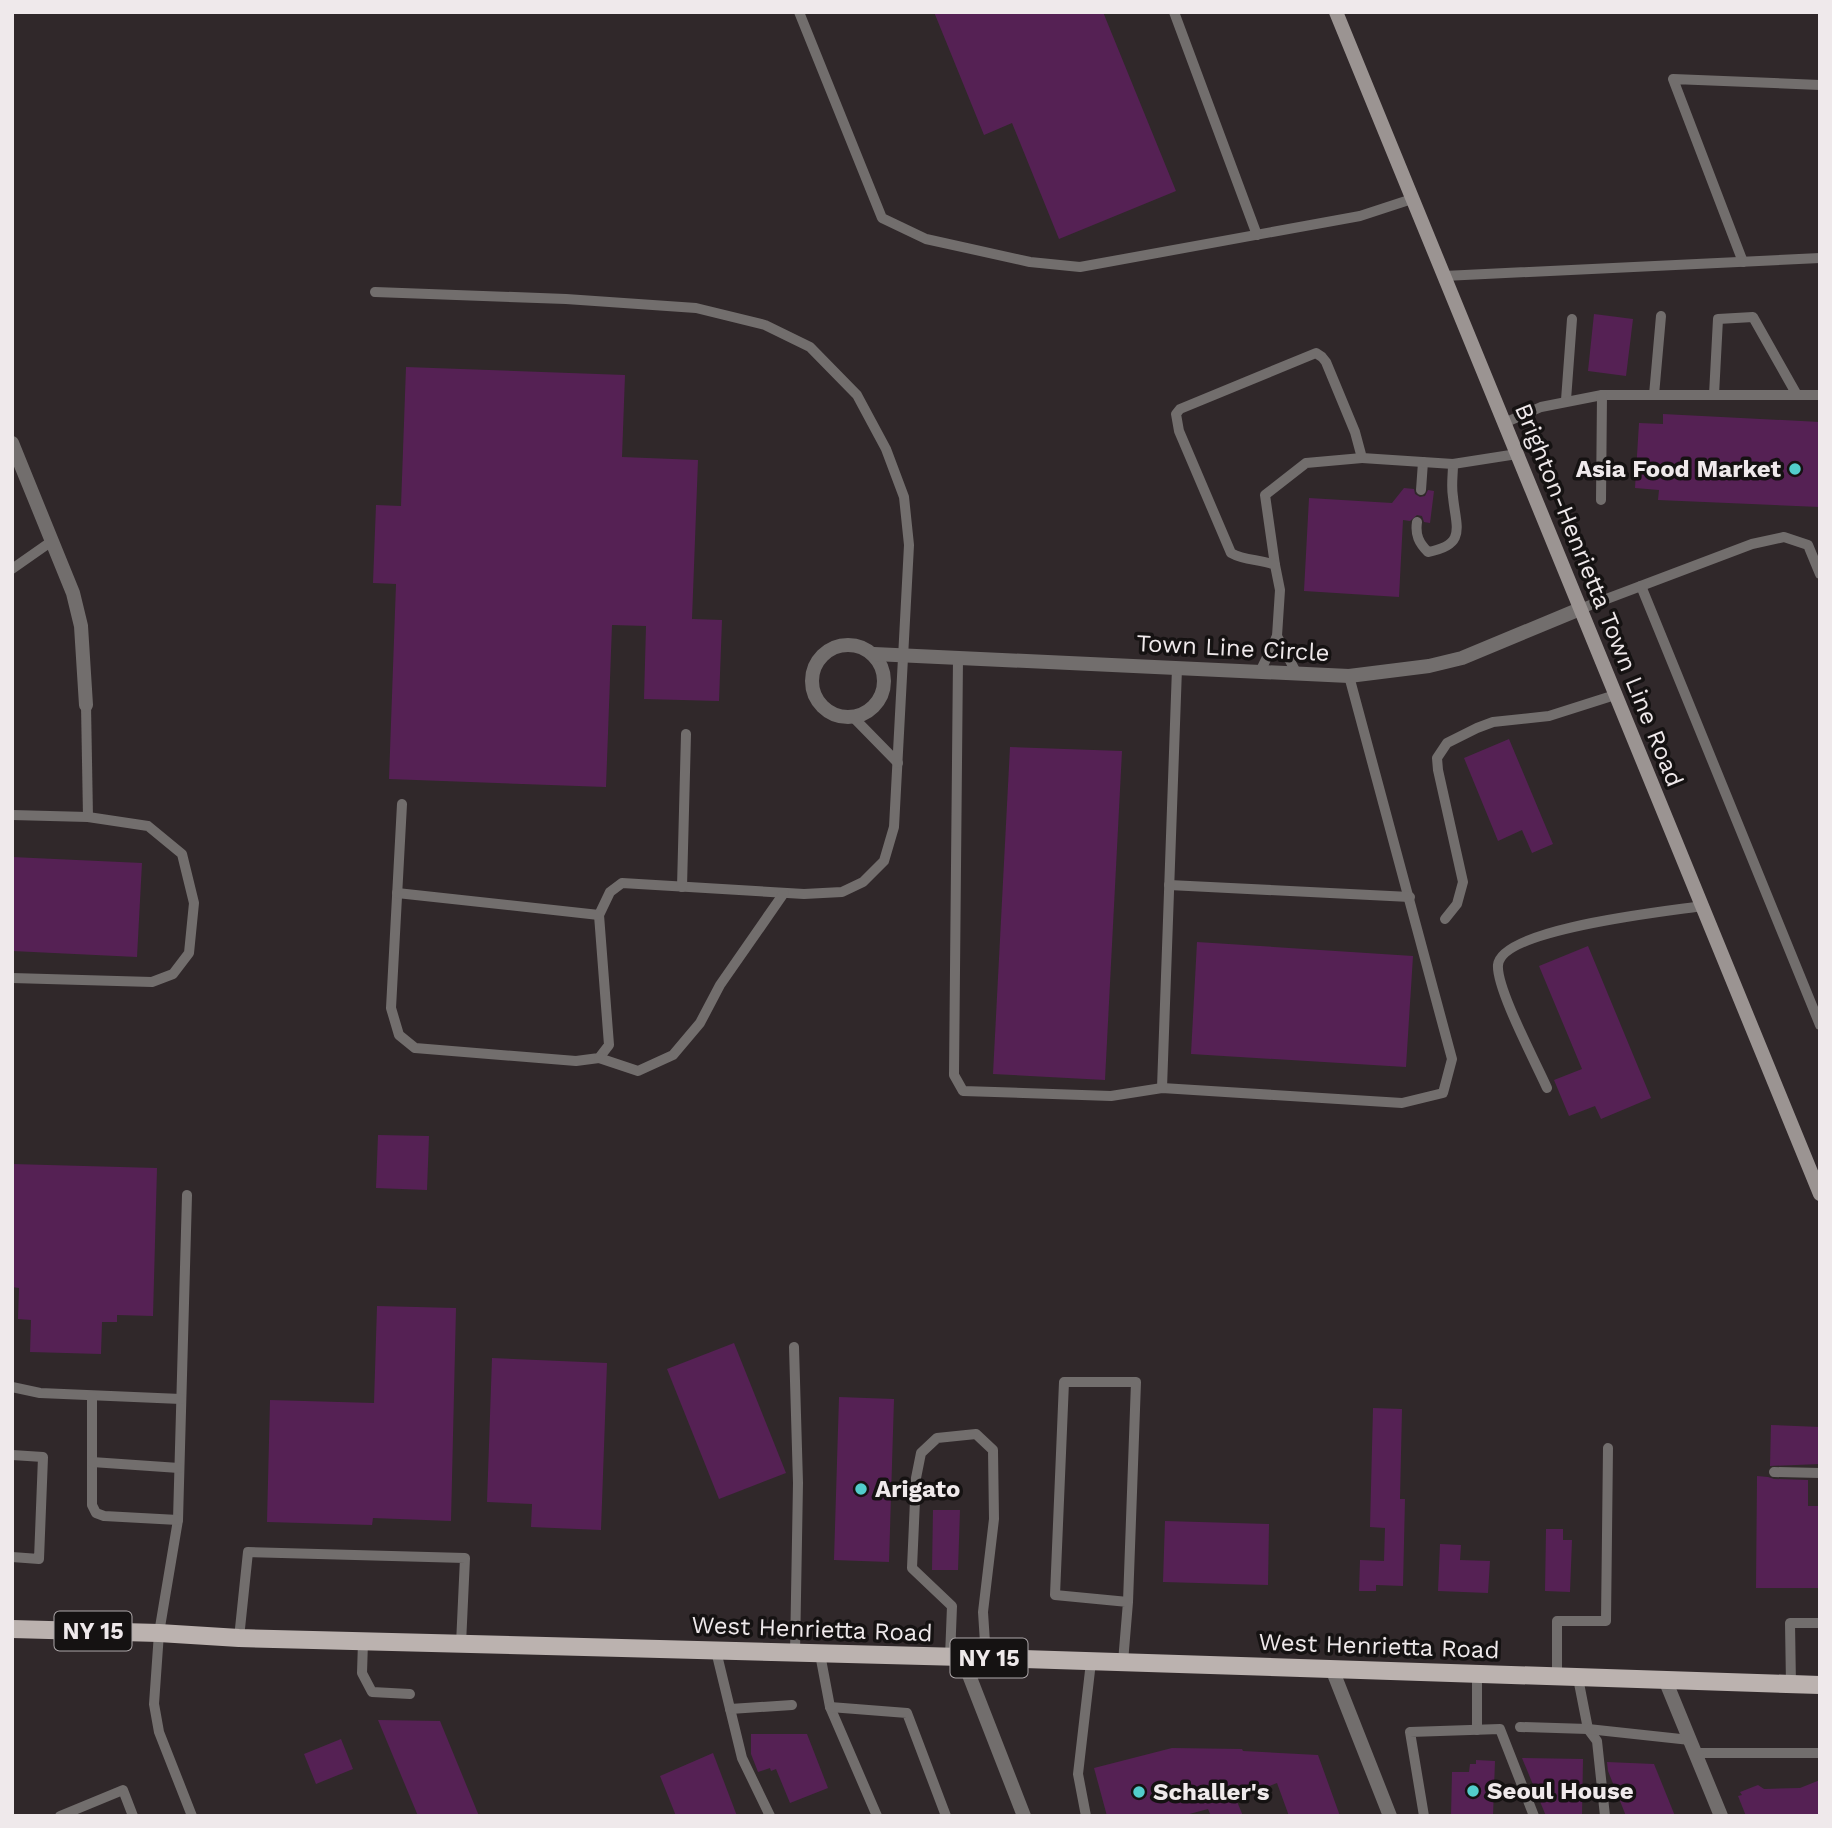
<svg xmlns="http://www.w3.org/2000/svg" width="1832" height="1828" viewBox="0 0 1832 1828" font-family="'Work Sans',sans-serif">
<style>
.building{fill:#552154}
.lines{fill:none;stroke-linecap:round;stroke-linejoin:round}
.lane{stroke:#726e6d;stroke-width:10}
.street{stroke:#726e6d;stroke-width:14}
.secondary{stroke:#9b9492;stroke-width:14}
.primary{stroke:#bbb2af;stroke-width:18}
.poi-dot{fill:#52cdcc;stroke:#151212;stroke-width:2.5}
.labels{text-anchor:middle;stroke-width:7;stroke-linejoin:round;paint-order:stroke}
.shield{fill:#151212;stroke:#aea8aa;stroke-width:2}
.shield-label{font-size:23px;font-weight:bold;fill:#efe9eb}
.poi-label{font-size:24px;font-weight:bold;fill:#efe9eb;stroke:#151212;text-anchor:start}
.street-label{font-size:24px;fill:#efe9eb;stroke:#151212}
</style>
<rect width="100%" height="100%" fill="#30282a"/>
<g class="building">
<path d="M934 12H1103L1176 191 1059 239 1012 123 984 135Z"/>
<path d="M1594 314 1633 319 1626 376 1588 371Z"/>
<path d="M406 367 625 375 622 457 698 460 692 619 722 620 719 701 644 699 646 626 612 625 606 787 389 779 396 584 373 583 376 505 401 506Z"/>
<path d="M1663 414 1820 422V507L1658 500 1659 490 1635 488 1639 423 1663 424Z"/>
<path d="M1404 488 1414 489 1415 494 1420 497 1425 496 1428 490 1434 491 1430 523 1424 522 1422 516 1417 515 1410 521 1403 520 1399 597 1304 591 1309 498 1392 503Z"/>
<path d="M1509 739 1553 844 1532 853 1522 830 1498 841 1464 758Z"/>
<path d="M1010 747 1122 751 1105 1080 993 1074Z"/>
<path d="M12 857 142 863 137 957 12 951Z"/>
<path d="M1197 942 1413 956 1406 1067 1191 1054Z"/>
<path d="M1588 946 1651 1098 1601 1119 1595 1106 1569 1116 1554 1080 1582 1069 1539 966Z"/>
<path d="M378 1135 429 1136 427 1190 376 1188Z"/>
<path d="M12 1164 157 1168 153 1316 117 1315V1322H102L101 1354 30 1352 31 1320 18 1319 19 1288 12 1287Z"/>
<path d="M377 1306 456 1308 451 1521 373 1518 372 1525 267 1522 270 1400 374 1403Z"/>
<path d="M734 1343 786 1473 719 1499 667 1369Z"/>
<path d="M492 1358 607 1363 601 1530 531 1527 532 1504 487 1502Z"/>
<path d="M839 1397 894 1399 889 1562 834 1560Z"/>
<path d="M1373 1408 1402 1409 1400 1499H1405L1403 1586 1376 1585V1591H1359L1360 1560 1384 1561 1385 1528 1370 1527Z"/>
<path d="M1771 1425 1820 1427V1464L1770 1466Z"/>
<path d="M1757 1476 1768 1477 1774 1479 1808 1480V1506H1820V1588H1756Z"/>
<path d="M933 1510H960L958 1570H932Z"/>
<path d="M1165 1521 1269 1524 1268 1585 1163 1582Z"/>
<path d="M1546 1529H1563V1540H1572L1570 1592 1545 1591Z"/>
<path d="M1440 1544 1461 1545 1460 1560 1490 1561 1488 1593 1438 1591Z"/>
<path d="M378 1720 440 1721 479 1816H418Z"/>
<path d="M751 1734H807L828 1788 790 1803 776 1769 771 1771 770 1768 758 1772 751 1754Z"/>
<path d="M341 1739 353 1769 316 1784 304 1754Z"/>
<path d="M1172 1748 1242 1749 1243 1751 1318 1755 1340 1816H1289L1277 1783 1236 1799 1243 1816H1211L1208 1809 1182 1816H1107L1094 1768Z"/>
<path d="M713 1753 737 1816H676L660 1776Z"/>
<path d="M1522 1758 1583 1759 1582 1816H1546Z"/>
<path d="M1476 1760 1495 1761 1493 1816H1451L1452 1772H1469L1470 1764H1476Z"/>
<path d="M1607 1762 1654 1764 1675 1816H1626L1608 1771Z"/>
<path d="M1820 1780V1816H1746L1738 1796 1742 1795 1740 1792 1758 1785 1764 1789 1800 1788Z"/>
</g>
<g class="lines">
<g class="lane">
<path d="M799 12 882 218 926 239 1030 262 1080 267 1360 216 1412 199"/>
<path d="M1174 12 1257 235"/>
<path d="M1743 262 1673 79 1820 85"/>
<path d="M1444 276 1820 258"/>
<path d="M375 292 566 299 696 308 765 325 810 347 857 395 886 449 904 497 909 545 894 827 884 861 863 882 842 892 804 894 622 883 610 892 599 915 609 1045 599 1058 576 1061 415 1048 399 1035 391 1008 402 804"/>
<path d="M1654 395 1661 316"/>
<path d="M1714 395 1718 319 1753 317 1797 395"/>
<path d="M1566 400 1572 319"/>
<path d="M1504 423 1541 407 1602 395H1820"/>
<path d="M1421 490 1423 462"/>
<path d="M1601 500 1602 395"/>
<path d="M1417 522C1415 535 1419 543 1428 552 1467 545 1456 527 1453 497 1451 486 1453 475 1453 464"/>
<path d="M1275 565 1265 495 1306 463 1362 458"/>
<path d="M12 569 52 541"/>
<path d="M1641 586 1820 1025"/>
<path d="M1580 609 1752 544 1784 537 1808 545 1820 574"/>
<path d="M1277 636 1297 674"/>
<path d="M958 658 954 1075 963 1091 1111 1096 1162 1088 1402 1103 1443 1093 1452 1059 1349 676"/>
<path d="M1260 672 1277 636 1280 590 1275 565C1260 559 1245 561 1231 553L1179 431 1176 414 1180 409 1316 353 1322 357 1326 362 1355 432 1362 458 1453 464 1517 454"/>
<path d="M86 705 88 817"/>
<path d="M853 717 898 763"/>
<path d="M12 815 88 817 148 826 182 854 194 903 189 953 173 974 152 982 12 978"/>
<path d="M1169 885 1410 897"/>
<path d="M682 887 686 734"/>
<path d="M397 893 599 915"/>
<path d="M1445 919 1457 904 1463 882 1438 770 1437 758 1447 743 1477 728 1493 722 1549 716 1615 695"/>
<path d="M599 1058 638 1071 673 1055 700 1023 720 985 784 893"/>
<path d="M1162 1088 1177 668"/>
<path d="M1547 1088C1536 1063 1496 988 1498 965 1501 928 1670 911 1702 906"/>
<path d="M187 1195 178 1520 159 1633 154 1704 159 1732 192 1816"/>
<path d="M794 1347 798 1483 795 1653"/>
<path d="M12 1387 40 1393 181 1399"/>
<path d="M92 1396V1505L96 1513 104 1516 178 1520"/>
<path d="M12 1455 43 1457 39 1559 12 1557"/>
<path d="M92 1462 179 1468"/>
<path d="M1774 1472 1820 1473"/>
<path d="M239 1638 248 1552 465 1558 461 1644"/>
<path d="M363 1642 362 1673 372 1692 410 1694"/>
<path d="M716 1651 742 1758 770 1816"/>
<path d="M820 1654 830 1707 877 1816"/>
<path d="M950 1657 952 1606 912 1568 916 1478 921 1453 937 1438 976 1434 993 1450 994 1519 983 1612 986 1658"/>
<path d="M1123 1662 1128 1602 1136 1382H1064L1055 1595 1128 1602"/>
<path d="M1477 1674V1730"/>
<path d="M1557 1677V1621H1606L1608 1448"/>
<path d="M1578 1678 1588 1729 1597 1741 1605 1816"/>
<path d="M1791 1685 1790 1623H1820"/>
<path d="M830 1707 907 1713 946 1816"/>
<path d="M730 1709 792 1705"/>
<path d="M1520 1727 1588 1729 1690 1740"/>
<path d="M1695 1753H1820"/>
<path d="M60 1816 123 1790 133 1816"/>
<path d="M1086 1816 1078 1774 1091 1662"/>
<path d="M1424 1816 1410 1732 1500 1729 1534 1816"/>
</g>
<g class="street">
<path d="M12 443 73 593 81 626 86 705"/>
<circle cx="848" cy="681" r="36"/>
<path d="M874 654 1349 676 1429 666 1462 658 1580 609"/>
<path d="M962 1657 1024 1816"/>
<path d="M1332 1669 1390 1816"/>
<path d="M1666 1682 1721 1816"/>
</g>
<path class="secondary" d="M1336 12 1820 1194"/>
<path class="primary" d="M12 1629 159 1633 239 1638 962 1657 1820 1685"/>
</g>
<g class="poi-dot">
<circle cx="1795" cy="469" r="7"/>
<circle cx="861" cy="1489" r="7"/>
<circle cx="1473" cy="1791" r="7"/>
<circle cx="1139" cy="1792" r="7"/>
</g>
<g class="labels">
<g class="shield">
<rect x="54.5" y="1611.5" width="77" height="39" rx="5"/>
<rect x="950.5" y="1638.5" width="77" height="39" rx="5"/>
</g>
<g class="shield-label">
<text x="93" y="1639">NY 15</text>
<text x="989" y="1666">NY 15</text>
</g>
<g class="poi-label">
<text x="1781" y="477" text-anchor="end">Asia Food Market</text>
<text x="875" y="1497">Arigato</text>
<text x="1487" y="1799">Seoul House</text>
<text x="1153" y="1800">Schaller's</text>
</g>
<g class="street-label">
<text transform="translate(1599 595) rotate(68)" y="8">Brighton-Henrietta Town Line Road</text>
<text transform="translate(1233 648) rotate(3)" y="8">Town Line Circle</text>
<text transform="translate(812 1629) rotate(2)" y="8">West Henrietta Road</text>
<text transform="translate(1379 1646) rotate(2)" y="8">West Henrietta Road</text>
</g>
</g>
<rect width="1832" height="1828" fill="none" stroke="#efe9eb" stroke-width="28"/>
</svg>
